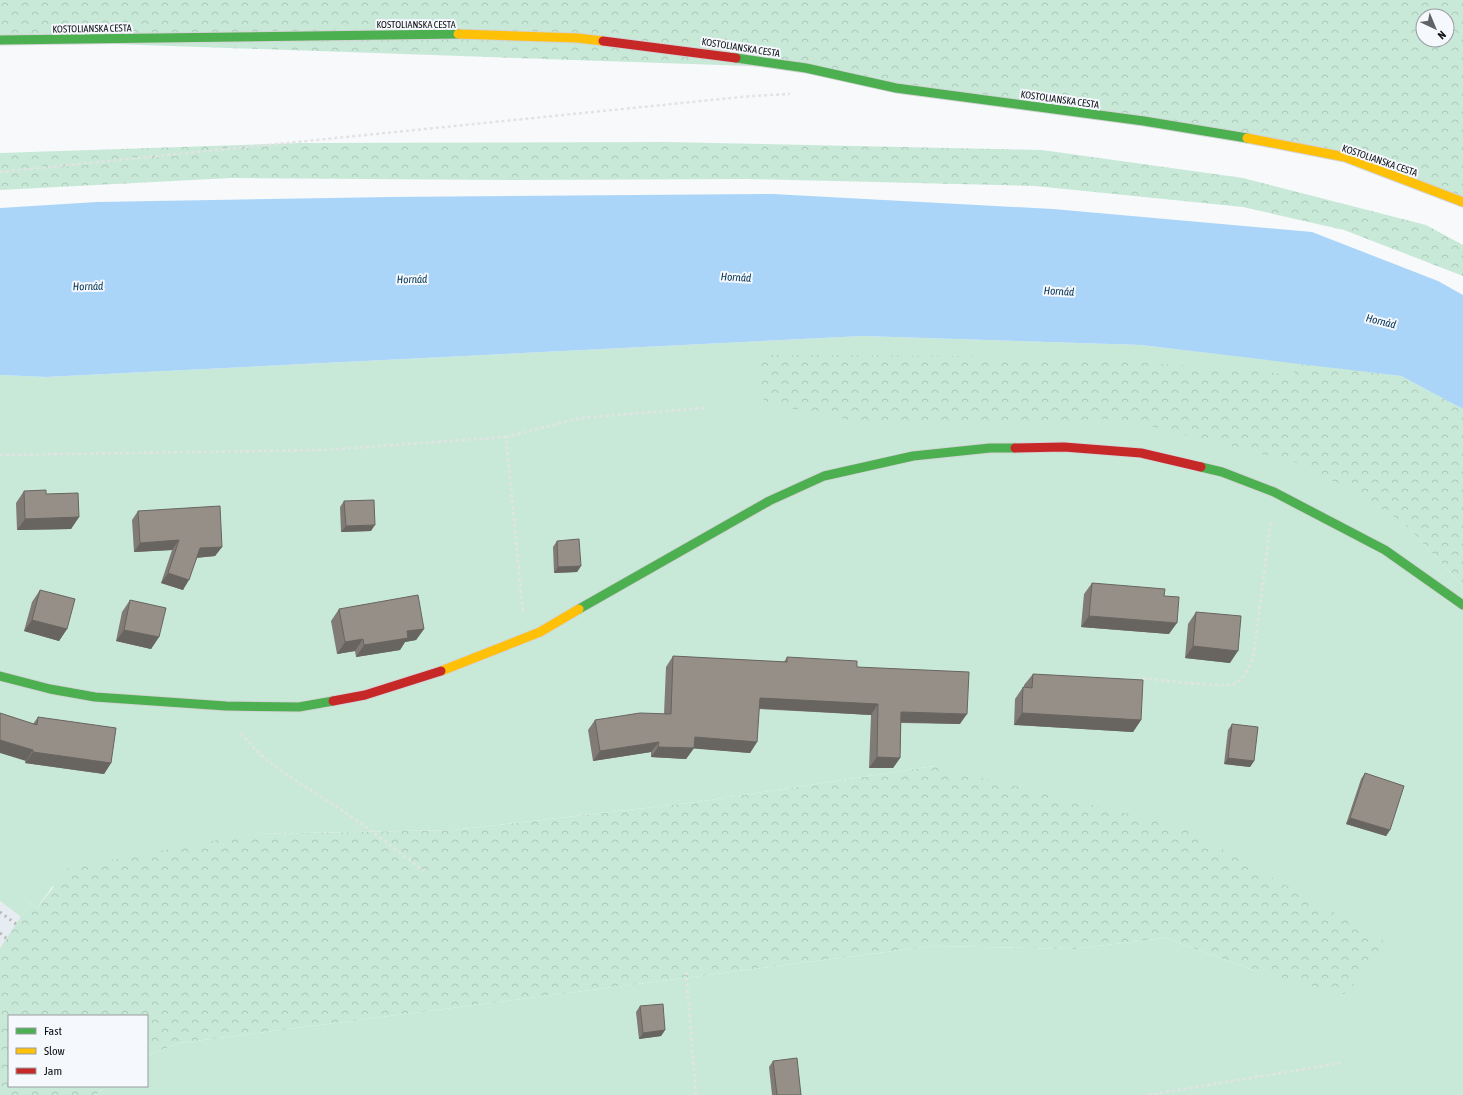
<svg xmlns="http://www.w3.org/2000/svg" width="1463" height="1095" viewBox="0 0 1463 1095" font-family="'Asap Condensed',sans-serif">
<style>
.built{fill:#e7ecf3}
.green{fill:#c9e9d8}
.forest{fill:url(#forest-crowns);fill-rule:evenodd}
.water{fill:#aad5f9}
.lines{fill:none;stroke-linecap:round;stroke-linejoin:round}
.fast-casing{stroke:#d2d4d6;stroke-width:11}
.slow-casing{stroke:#d2d4d6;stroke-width:11}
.jam-casing{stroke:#d2d4d6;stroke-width:11}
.path{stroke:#e3e3e4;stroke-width:2.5;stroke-dasharray:3 3;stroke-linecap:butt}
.fast{stroke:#4caf50;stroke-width:9}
.slow{stroke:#ffc107;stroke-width:9}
.jam{stroke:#c62828;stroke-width:9}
.rail{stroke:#b6b7b7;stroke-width:3;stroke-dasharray:2 4;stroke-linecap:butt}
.wall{fill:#807b75}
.shaded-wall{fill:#68645f}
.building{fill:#958f88;stroke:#68645f}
.labels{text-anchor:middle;stroke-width:4;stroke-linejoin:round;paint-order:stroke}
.street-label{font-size:10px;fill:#0f1114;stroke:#f5f8fd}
.water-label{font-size:11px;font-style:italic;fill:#003252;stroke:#f5f8fd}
</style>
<defs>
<pattern id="forest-crowns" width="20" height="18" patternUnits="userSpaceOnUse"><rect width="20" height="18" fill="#c9e9d8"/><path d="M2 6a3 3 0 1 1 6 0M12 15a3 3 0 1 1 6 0" fill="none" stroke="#abc7b8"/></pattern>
</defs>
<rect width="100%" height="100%" fill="#f7f9fb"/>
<path class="built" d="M0 901 21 917 0 948Z"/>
<path class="green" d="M863 336 1141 345 1289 362 1336 450 1463 586V1095H96L107 1086H147V1055L180 1043 933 946 1073 949 1165 938 1256 971 934 766 697 802 453 830 250 834 52 887 37 908 30 903 21 917 0 901V375L46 377Z"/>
<g class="forest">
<path d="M0 0H1463V203L1345 157 806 68 0 40ZM1423 16H1447V40H1423Z"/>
<path d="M664 142 1042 150 1243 178 1426 225 1463 245V276L1344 230 1243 207 1035 186 747 179 512 180 231 178 0 190V153L299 143Z"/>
<path d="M758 355C899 356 1039 354 1179 365 1218 368 1257 370 1296 376L1289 362 1401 376 1463 409V586L1403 522 1306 465 1120 419 865 423 764 403Z"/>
<path d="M934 766 1185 828 1393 946 1344 994 1256 971 1165 938 1073 949 933 946 180 1043 147 1055V1016H9V1086H107L96 1095H0V948L30 903 37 908 68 868 250 834 453 830 697 802Z"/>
</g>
<path class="water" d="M773 194 1053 209 1312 232 1438 281 1463 295V409L1401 376 1141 345 863 336 46 377 0 375V208L97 202 391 197Z"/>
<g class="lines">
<g class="fast-casing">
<g id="fast">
<path d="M0 40 458 34"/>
<path d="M736 58 806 68 896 88 1144 121 1247 138"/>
<path d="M1201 467 1222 472 1274 492 1385 550 1463 605"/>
<path d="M579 609 769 501 824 476 913 456 990 448H1015"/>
<path d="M0 676 50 689 95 697 226 706 299 707 333 701"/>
</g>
</g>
<g class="slow-casing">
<g id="slow">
<path d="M458 34 577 38 603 41"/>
<path d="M1247 138 1345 157 1463 202"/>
<path d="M441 671 540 632 579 609"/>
</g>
</g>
<g class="jam-casing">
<g id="jam">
<path d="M603 41 736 58"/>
<path d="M1015 448 1064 447 1141 453 1201 467"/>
<path d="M333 701 365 695 441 671"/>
</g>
</g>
<g class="path">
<path d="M0 172 751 96 790 94"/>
<path d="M506 437 581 418 704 408"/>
<path d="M0 455 324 450 506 437 523 612"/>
<path d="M1143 678C1158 680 1224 688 1234 684 1244 679 1248 669 1253 659L1271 520"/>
<path d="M241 733C266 767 308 787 343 811 371 830 397 851 424 871"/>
<path d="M686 972 696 1095"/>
<path d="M1148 1095 1341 1063"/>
</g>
<use href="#fast" class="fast"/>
<use href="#slow" class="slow"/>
<use href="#jam" class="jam"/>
<g class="rail">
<path d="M0 912 16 924"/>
<path d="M0 933 6 938"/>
</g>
</g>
<g class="wall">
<path d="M24 491 46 494 79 517 71 529 17 530 16 503Z"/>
<path d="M344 501 371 531 341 532 340 507Z"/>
<path d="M138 511 222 547 215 556 197 558 183 590 161 583 172 550 134 552 132 520Z"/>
<path d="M557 541 581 566 577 572 554 573 553 547Z"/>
<path d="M1092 583 1164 596 1169 634 1081 627 1084 594Z"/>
<path d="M40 590 67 629 59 641 24 631 32 602Z"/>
<path d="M130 600 159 637 151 649 116 641 122 612Z"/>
<path d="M339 609 424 629 416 640 405 642 400 650 356 657 355 651 337 654 331 621Z"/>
<path d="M1196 612 1230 663 1185 658 1188 624Z"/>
<path d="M673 656 784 662 787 657 857 667 960 724 901 723 900 758 893 768H869L871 715 759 709 757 742 750 753 694 748 686 759 651 757V752L593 761 588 730 595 720 664 714 666 667Z"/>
<path d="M1033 674 1141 720 1133 732 1014 725 1015 699 1023 687H1024V685Z"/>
<path d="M38 717 111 763 104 774 25 763 33 724Z"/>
<path d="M1232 724 1254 761 1250 767 1224 764 1228 730Z"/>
<path d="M1365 773 1390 830 1386 836 1346 824 1361 779Z"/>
<path d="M640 1006 665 1030 661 1036 639 1039 636 1012Z"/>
<path d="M773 1061 801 1095H772L769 1067Z"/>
</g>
<g class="shaded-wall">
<path d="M79 517 71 529 17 530 25 519Z"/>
<path d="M375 525 371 531 341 532 346 526Z"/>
<path d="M179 540 172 550 134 552 140 543Z"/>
<path d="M222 547 215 556 193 558 200 548Z"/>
<path d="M581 566 577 572 554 573 558 567Z"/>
<path d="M168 573 189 580 183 590 161 583Z"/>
<path d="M1089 616 1177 623 1169 634 1081 627Z"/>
<path d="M32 620 67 629 59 641 24 631Z"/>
<path d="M424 629 416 640 405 642 400 650 356 657 364 645 407 631Z"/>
<path d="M124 630 159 637 151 649 116 641Z"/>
<path d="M363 639 355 651 337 654 345 642Z"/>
<path d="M1193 646 1238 651 1230 663 1185 658Z"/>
<path d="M760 698 878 704 871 715 753 708Z"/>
<path d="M901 712 967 714 960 724 894 722Z"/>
<path d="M1022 713 1141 720 1133 732 1014 725Z"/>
<path d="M695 737 757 742 750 753 687 748Z"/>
<path d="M0 740 33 750 26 761 0 753Z"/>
<path d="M659 742 651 752 593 761 600 751Z"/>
<path d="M658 747 694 748 686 759 651 757Z"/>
<path d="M33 752 111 763 104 774 25 763Z"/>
<path d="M877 757 900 758 893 768H869Z"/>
<path d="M1228 758 1254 761 1250 767 1224 764Z"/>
<path d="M1350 818 1390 830 1386 836 1346 824Z"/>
<path d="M665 1030 661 1036 639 1039 643 1033Z"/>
</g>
<g class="building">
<path d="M46 490V494L78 493 79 517 25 519 24 491Z"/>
<path d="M374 500 375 525 346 526 344 501Z"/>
<path d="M220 506 222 547 200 548 189 580 168 573 179 540 140 543 138 511Z"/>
<path d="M579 539 581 566 558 567 557 541Z"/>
<path d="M1092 583 1165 589 1164 596 1179 597 1177 623 1089 616Z"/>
<path d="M40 590 75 599 67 629 32 620Z"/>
<path d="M418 595 424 629 407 631 408 638 364 645 363 639 345 642 339 609Z"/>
<path d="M130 600 166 608 159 637 124 630Z"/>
<path d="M1196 612 1241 616 1238 651 1193 646Z"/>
<path d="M673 656 787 662V657L857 661V667L969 672 967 714 901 712 900 758 877 757 878 704 760 698 757 742 695 737 694 748 658 747 659 742 600 751 595 720 640 713 671 714Z"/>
<path d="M1033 674 1143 680 1141 720 1022 713 1023 687 1032 688Z"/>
<path d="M0 713 37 725 38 717 116 728 111 763 33 752V750L0 740Z"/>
<path d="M1232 724 1258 727 1254 761 1228 758Z"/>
<path d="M1365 773 1404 786 1390 830 1350 818Z"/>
<path d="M663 1004 665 1030 643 1033 640 1006Z"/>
<path d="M797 1058 801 1095H777L773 1061Z"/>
</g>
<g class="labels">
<g class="street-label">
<text x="416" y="28">KOSTOLIANSKA CESTA</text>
<text transform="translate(92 28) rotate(-1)" y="4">KOSTOLIANSKA CESTA</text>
<text transform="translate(741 47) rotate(9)" y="4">KOSTOLIANSKA CESTA</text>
<text transform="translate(1060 99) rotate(8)" y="4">KOSTOLIANSKA CESTA</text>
<text transform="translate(1380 160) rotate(19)" y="4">KOSTOLIANSKA CESTA</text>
</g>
<g class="water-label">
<text transform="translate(736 277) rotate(3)" y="4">Hornád</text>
<text transform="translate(412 279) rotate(-1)" y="4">Hornád</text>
<text transform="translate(88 286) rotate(-1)" y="4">Hornád</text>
<text transform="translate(1059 291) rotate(3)" y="4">Hornád</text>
<text transform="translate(1381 321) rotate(14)" y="4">Hornád</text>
</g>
</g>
<rect x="8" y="1015" width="140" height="72" fill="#f5f8fd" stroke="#999ca0"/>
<rect x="16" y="1028" width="20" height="6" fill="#4caf50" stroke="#999ca0"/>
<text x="44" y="1035" font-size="12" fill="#0f1114">Fast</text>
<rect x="16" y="1048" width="20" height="6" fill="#ffc107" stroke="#999ca0"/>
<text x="44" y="1055" font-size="12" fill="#0f1114">Slow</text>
<rect x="16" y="1068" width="20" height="6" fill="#c62828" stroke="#999ca0"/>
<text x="44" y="1075" font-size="12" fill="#0f1114">Jam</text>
<g transform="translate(1435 28) rotate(136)"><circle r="19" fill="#f5f8fd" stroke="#999ca0"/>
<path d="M0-3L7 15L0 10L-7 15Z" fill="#606265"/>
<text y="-6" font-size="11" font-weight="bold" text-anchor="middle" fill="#0f1114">N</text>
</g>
</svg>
